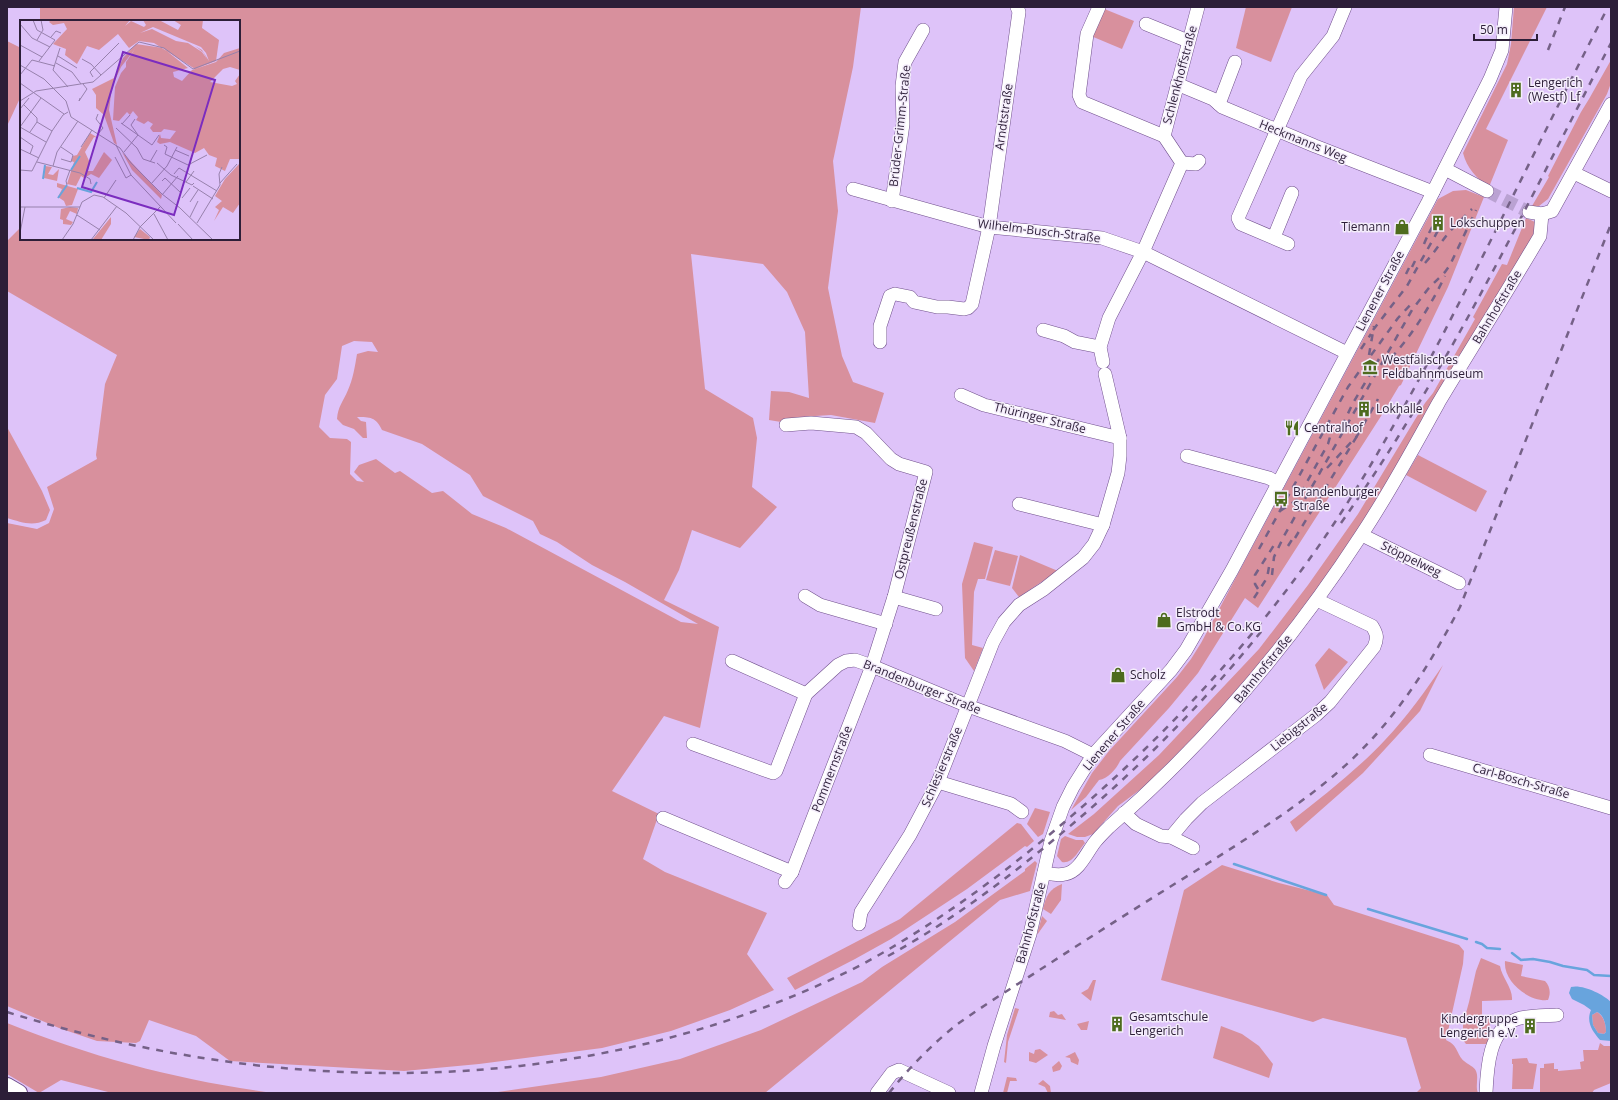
<svg xmlns="http://www.w3.org/2000/svg" width="1618" height="1100" viewBox="0 0 1618 1100" font-family="'Open Sans',sans-serif">
<style>
.green{fill:#d8909d;fill-rule:evenodd}
.water{fill:#68a4dd;fill-rule:evenodd}
.lines{fill:none;stroke-linecap:round;stroke-linejoin:round}
.stream{stroke:#68a4dd;stroke-width:2.5}
.minor-tunnel{stroke:#baa2d2;stroke-width:13;stroke-dasharray:13 6;stroke-linecap:butt}
.minor-casing{stroke:#70508c;stroke-width:14}
.major-casing{stroke:#70508c;stroke-width:18}
.minor{stroke:#fff;stroke-width:13}
.major{stroke:#fff;stroke-width:16}
.rail{stroke:#756187;stroke-width:2.5;stroke-dasharray:7 7;stroke-linecap:butt}
.labels{text-anchor:middle;stroke-width:3;stroke-linejoin:round;paint-order:stroke}
.street-label{font-size:12px;fill:#2c1e38;stroke:#f4edfb}
.poi-label{font-size:12px;fill:#2c1e38;stroke:#f4edfb;text-anchor:start}
.inset-river{fill:none;stroke:#68a4dd;stroke-width:2}
.inset-road{fill:none;stroke:#9781ac;stroke-width:1}
.view{fill:#7b2cbf;fill-opacity:0.15;stroke:#7b2cbf;stroke-width:2}
.inset-edge{fill:none;stroke:#2c1e38;stroke-width:2}
</style>
<rect width="100%" height="100%" fill="#dec3f9"/>
<g class="green">
<path d="M40 7H861L853 67 833 161 838 211 828 288 842 356 853 382 884 393 875 423 831 415 799 417 781 422 769 420 771 391 789 392 809 398 805 332 787 292 763 264 691 254 705 389 753 418 757 438 752 487 777 507 740 548 692 530 679 570 664 600 719 627 700 728 664 716 612 791 659 814 643 859 665 872 767 913 747 954 774 990 730 1010 671 1031 602 1048 479 1064 404 1071 230 1061 196 1036 149 1020 140 1041 136 1043 97 1041 59 1028 7 1006V523L37 529 49 523 54 509 47 487 97 459 96 455 105 384 117 355 7 291V241L21 227V239H239V21H40ZM354 341 372 342 378 352 368 351 357 354C355 366 353 379 348 390 343 402 338 406 337 419L343 425 354 429 363 438H367L366 422 361 421 357 417C370 417 376 417 382 430L422 444 470 475 483 496 533 521 540 534 557 542 592 565 625 582 698 624 681 622 506 528 472 514 443 491 432 493 400 471 395 473 376 459 359 465 354 472 364 482 357 481 350 474 351 442 347 439 330 438 319 427 325 395 337 379 342 346Z"/>
<path d="M1246 7H1292L1271 62 1236 48Z"/>
<path d="M1514 7H1547L1486 129 1508 140 1489 187C1476 178 1467 168 1463 153L1507 64 1511 44Z"/>
<path d="M1102 8 1134 21 1122 49 1091 36Z"/>
<path d="M7 41 21 48V96L7 126Z"/>
<path d="M1611 60V83L1607 94 1548 199 1539 206H1532L1549 177 1548 176 1581 112 1589 99Z"/>
<path d="M1466 190 1484 197 1448 287 1401 385 1399 386 1383 413 1258 608 1245 598 1198 673 1169 708 1120 761C1117 768 1108 779 1099 780L1086 797 1071 810 1092 773 1109 751 1177 677 1191 659 1201 643 1438 199 1453 191Z"/>
<path d="M1526 218 1535 222 1536 227 1535 236 1358 533 1276 648 1160 775 1118 806 1093 834 1085 837H1077L1068 834 1094 814 1159 755 1259 649 1308 585 1358 514 1425 403 1433 393 1475 319 1473 317 1502 264 1507 265Z"/>
<path d="M7 427 42 491 50 510 46 520C32 527 21 522 7 518Z"/>
<path d="M1418 455 1487 491 1476 512 1406 475Z"/>
<path d="M974 542 993 547 985 579H978L974 592 972 645 983 648 974 671 965 658 962 584Z"/>
<path d="M995 550 1018 556 1010 586 986 580Z"/>
<path d="M1020 555 1058 571 1019 597 1012 588Z"/>
<path d="M1329 648 1348 662 1324 690 1315 665Z"/>
<path d="M1443 665 1420 711 1363 773 1296 832 1290 822C1323 796 1357 770 1385 740 1407 717 1426 690 1443 665Z"/>
<path d="M1035 808 1050 812 1043 834 1038 837 1027 824Z"/>
<path d="M1017 823 1021 824 1034 841 1027 847 1025 846 967 889 891 939 855 959 795 990 787 978 900 919Z"/>
<path d="M1065 836 1076 840H1083L1085 843C1078 851 1073 864 1062 862L1057 856 1061 839Z"/>
<path d="M1035 861 1037 863 1030 891 1000 900 765 1093H491L601 1077 680 1059 761 1030 862 982 882 967 955 922 1025 871V869Z"/>
<path d="M1222 865 1279 883 1327 895 1334 905 1459 945 1464 951 1463 964 1446 1040C1459 1046 1456 1054 1464 1061 1468 1065 1474 1066 1476 1071 1479 1078 1475 1086 1478 1093H1416L1421 1088 1406 1038 1323 1018 1313 1022 1161 980 1184 890Z"/>
<path d="M1062 884 1061 900 1051 914 1043 909C1046 896 1049 889 1062 884Z"/>
<path d="M1042 916 1047 921 1037 935Z"/>
<path d="M1481 958 1500 966C1502 978 1513 988 1512 1000L1482 1001V1018L1490 1017 1489 1044H1466L1463 1040V1024L1469 1002 1476 971Z"/>
<path d="M1505 961 1523 965 1521 976 1545 981C1550 986 1551 993 1548 1000 1529 1002 1503 982 1505 961Z"/>
<path d="M1093 980H1096L1091 1001 1081 993 1088 989Z"/>
<path d="M1015 1008 1019 1009 1008 1042 1006 1063 1004 1062 1007 1035Z"/>
<path d="M1054 1011 1058 1015 1062 1014 1066 1020 1049 1017 1050 1012Z"/>
<path d="M1597 1012C1604 1016 1606 1025 1606 1032L1604 1034 1598 1033 1593 1025 1592 1015Z"/>
<path d="M1089 1021 1087 1030H1081L1077 1024Z"/>
<path d="M7 1023C94 1058 182 1081 274 1093H112L61 1080 39 1093 7 1074Z"/>
<path d="M1221 1026 1242 1034 1259 1046 1273 1064 1269 1078 1213 1058Z"/>
<path d="M1600 1043 1604 1046H1611V1083L1594 1090 1592 1093H1540V1068H1544V1064L1554 1063V1069H1558V1071L1581 1069 1580 1062 1584 1061 1583 1050H1598Z"/>
<path d="M1040 1049 1048 1055 1036 1063 1029 1061V1052L1034 1054 1035 1050Z"/>
<path d="M1075 1052 1079 1060 1078 1065 1071 1062 1070 1058 1065 1057Z"/>
<path d="M1527 1058 1529 1063 1537 1064 1533 1089H1512L1513 1064H1512V1059Z"/>
<path d="M1059 1061 1062 1066 1060 1070 1053 1072 1052 1067Z"/>
<path d="M1007 1077 1016 1078 1017 1081H1010L1007 1093H1003Z"/>
<path d="M1043 1080 1050 1086 1051 1093H1048L1045 1087 1038 1084Z"/>
</g>
<path class="water" d="M1571 987C1582 984 1603 994 1611 1002V1041L1600 1040C1592 1031 1586 1022 1591 1010L1584 1005 1572 999 1569 993ZM1597 1012C1604 1015 1606 1025 1606 1032L1604 1034 1598 1033 1593 1025 1592 1015Z"/>
<g class="lines">
<g class="stream">
<path d="M1234 864 1326 895"/>
<path d="M1368 909 1467 939"/>
<path d="M1476 942 1482 944 1487 948 1500 949"/>
<path d="M1512 953 1521 960 1533 959 1550 962 1563 966 1587 970 1594 975 1611 976"/>
</g>
<path class="minor-tunnel" d="M1487 191 1529 212"/>
<g class="minor-casing">
<g id="minor">
<path d="M1099 7 1087 34 1079 95 1082 102 1164 136"/>
<path d="M1146 24 1188 41"/>
<path d="M1177 84 1213 99 1222 107 1315 146 1433 192"/>
<path d="M1219 104 1235 62"/>
<path d="M1182 163 1196 164 1199 161"/>
<path d="M1445 169 1487 191"/>
<path d="M1574 173 1611 191"/>
<path d="M853 189 989 227 1102 238 1143 252 1347 353"/>
<path d="M892 201 903 124 902 86 905 62 923 30"/>
<path d="M1529 212 1542 214 1552 211 1611 104"/>
<path d="M1274 237 1292 193"/>
<path d="M1288 244 1241 224 1238 218 1301 76 1333 36 1345 7"/>
<path d="M1043 330 1064 336 1075 342 1100 347"/>
<path d="M880 342V326L890 296 895 294 910 297 914 302 937 307H948L964 309 968 308 972 304 989 227 1019 12 1017 7"/>
<path d="M1103 362 1100 347 1109 318 1143 252 1182 163 1164 136 1198 7"/>
<path d="M961 395 984 405 1120 438"/>
<path d="M1187 456 1269 478 1278 483"/>
<path d="M1019 504 1103 525"/>
<path d="M1362 535 1459 583"/>
<path d="M805 596 820 605 886 624"/>
<path d="M894 597 936 609"/>
<path d="M732 661 806 694"/>
<path d="M693 744 773 773 776 771 806 694 838 665 846 661 855 660 872 666 968 706 1065 741 1093 755"/>
<path d="M1430 755 1611 808"/>
<path d="M938 782 1011 804 1022 812"/>
<path d="M1124 813 1136 824 1161 836 1171 837 1193 848"/>
<path d="M663 818 792 872"/>
<path d="M1171 837 1186 819 1202 803 1316 715 1330 702 1374 647C1378 638 1377 634 1372 626L1317 600"/>
<path d="M1044 873C1051 874 1058 876 1065 874 1079 872 1087 852 1095 842 1099 837 1104 832 1109 827 1207 742 1291 643 1362 534 1390 492 1414 447 1439 402 1472 347 1507 292 1540 236L1542 214"/>
<path d="M785 882 792 872 872 666 894 597 926 472 899 464 891 459 866 433 856 427 811 423 786 425"/>
<path d="M859 924 861 912 910 835 938 782 993 642 1004 622 1019 605 1044 589 1083 558 1094 544 1103 525 1118 473 1120 456V438L1105 374"/>
<path d="M877 1093 892 1073 899 1070 949 1093"/>
<path d="M981 1093 994 1046 1030 934 1051 841 1063 807 1073 787 1093 755 1171 670 1186 650 1232 570 1428 202 1490 79 1502 50 1506 7"/>
<path d="M1486 1093C1487 1068 1489 1029 1517 1019 1529 1015 1545 1016 1557 1015"/>
</g>
</g>
<g class="major-casing">
<path id="major" d="M7 1086 19 1093"/>
</g>
<use href="#minor" class="minor"/>
<use href="#major" class="major"/>
<g class="rail">
<path d="M1548 50 1565 7"/>
<path d="M1429 233 1438 216"/>
<path d="M1424 244 1427 237"/>
<path d="M1425 263 1431 256 1449 232 1472 209"/>
<path d="M1412 267 1415 261"/>
<path d="M1406 274 1409 268"/>
<path d="M1373 330 1407 286 1440 227"/>
<path d="M1361 349 1371 334"/>
<path d="M1369 355 1374 326"/>
<path d="M1391 358C1413 334 1431 305 1445 276"/>
<path d="M1342 426 1353 403 1379 359"/>
<path d="M1327 468 1357 436 1378 399"/>
<path d="M1280 511 1297 500 1328 444 1330 437 1331 419"/>
<path d="M1341 523C1447 373 1526 206 1611 43"/>
<path d="M1295 538 1357 436"/>
<path d="M1288 546 1293 538"/>
<path d="M1259 549 1348 387 1398 318 1414 301"/>
<path d="M1272 575 1274 557 1284 536 1412 310 1428 289 1445 272 1450 265 1476 210"/>
<path d="M1258 589 1255 584V575L1276 542"/>
<path d="M1254 598 1267 578 1269 567"/>
<path d="M888 956C946 924 1000 884 1051 842 1129 778 1201 707 1264 628"/>
<path d="M7 1012C288 1100 594 1100 861 965 951 916 1034 851 1110 782 1191 708 1265 625 1327 534 1369 472 1405 406 1440 340 1497 230 1551 118 1608 7"/>
<path d="M889 1093C909 1068 933 1043 959 1023 990 1001 1023 981 1055 960 1106 927 1158 894 1210 862 1266 826 1325 790 1371 740 1408 700 1435 655 1460 607L1611 224"/>
</g>
</g>
<defs>
<g id="building-bare" transform="scale(1.2)"><path d="M-4-6H4V6H1V3H-1V6H-4ZM-2.5-4.3h1.7v1.8h-1.7ZM.8-4.3h1.7v1.8H.8ZM-2.5-1h1.7V.8h-1.7ZM.8-1h1.7V.8H.8Z" fill="#4e6b1e" stroke="#f4edfb" stroke-width="2.5" paint-order="stroke"/></g>
<g id="shop-bare" transform="scale(1.2)"><path d="M-5-2.5h2.3a2.7 3.5 0 0 1 5.4 0H5L5.5 6h-11ZM-1.5-2.5h3a1.5 2.3 0 0 0-3 0Z" fill="#4e6b1e" stroke="#f4edfb" stroke-width="2.5" paint-order="stroke"/></g>
<g id="museum-bare" transform="scale(1.2)"><path d="M0-6L6-3V-2H-6V-3ZM-5-1h2V3h-2ZM-1-1h2V3h-2ZM3-1h2V3H3ZM-6 4H6V6H-6Z" fill="#4e6b1e" stroke="#f4edfb" stroke-width="2.5" paint-order="stroke"/></g>
<g id="restaurant-bare" transform="scale(1.2)"><path d="M-5-6h1v4h1v-4h1v4h1v-4h1v5L-1.5 .5V6h-2V.5L-5-1ZM5-6V6H3V1.5H1.5Q1.5-4 5-6Z" fill="#4e6b1e" stroke="#f4edfb" stroke-width="2.5" paint-order="stroke"/></g>
<g id="bus-bare" transform="scale(1.2)"><path d="M-5-6H5V4H4V6H2V4H-2V6H-4V4H-5ZM-3.5-4V0h7V-4ZM-3.5 1.2v1.5H-2V1.2ZM2 1.2v1.5H3.5V1.2Z" fill="#4e6b1e" stroke="#f4edfb" stroke-width="2.5" paint-order="stroke"/></g>
</defs>
<g fill-rule="evenodd">
<use href="#building-bare" x="1516" y="90"/>
<use href="#building-bare" x="1438" y="223"/>
<use href="#shop-bare" x="1402" y="227"/>
<use href="#museum-bare" x="1370" y="367"/>
<use href="#building-bare" x="1364" y="409"/>
<use href="#restaurant-bare" x="1292" y="428"/>
<use href="#bus-bare" x="1281" y="499"/>
<use href="#shop-bare" x="1164" y="620"/>
<use href="#shop-bare" x="1118" y="675"/>
<use href="#building-bare" x="1117" y="1024"/>
<use href="#building-bare" x="1530" y="1026"/>
</g>
<g class="labels">
<g class="street-label">
<text transform="translate(1180 75) rotate(-75)" y="4">Schlenkhoffstraße</text>
<text transform="translate(1004 117) rotate(-82)" y="4">Arndtstraße</text>
<text transform="translate(900 126) rotate(-84)" y="4">Brüder-Grimm-Straße</text>
<text transform="translate(1303 141) rotate(22)" y="4">Heckmanns Weg</text>
<text transform="translate(1039 231) rotate(7)" y="4">Wilhelm-Busch-Straße</text>
<text transform="translate(1380 291) rotate(-62)" y="4">Lienener Straße</text>
<text transform="translate(1497 307) rotate(-59)" y="4">Bahnhofstraße</text>
<text transform="translate(1040 418) rotate(14)" y="4">Thüringer Straße</text>
<text transform="translate(911 529) rotate(-76)" y="4">Ostpreußenstraße</text>
<text transform="translate(1411 559) rotate(26)" y="4">Stöppelweg</text>
<text transform="translate(1263 669) rotate(-51)" y="4">Bahnhofstraße</text>
<text transform="translate(922 687) rotate(22)" y="4">Brandenburger Straße</text>
<text transform="translate(1299 727) rotate(-39)" y="4">Liebigstraße</text>
<text transform="translate(1114 735) rotate(-50)" y="4">Lienener Straße</text>
<text transform="translate(942 767) rotate(-67)" y="4">Schlesierstraße</text>
<text transform="translate(832 769) rotate(-69)" y="4">Pommernstraße</text>
<text transform="translate(1521 781) rotate(16)" y="4">Carl-Bosch-Straße</text>
<text transform="translate(1031 923) rotate(-75)" y="4">Bahnhofstraße</text>
</g>
<g class="poi-label">
<text x="1528" y="87">Lengerich<tspan x="1528" dy="14">(Westf) Lf</tspan></text>
<text x="1450" y="227">Lokschuppen</text>
<text x="1390" y="231" text-anchor="end">Tiemann</text>
<text x="1382" y="364">Westfälisches<tspan x="1382" dy="14">Feldbahnmuseum</tspan></text>
<text x="1376" y="413">Lokhalle</text>
<text x="1304" y="432">Centralhof</text>
<text x="1293" y="496">Brandenburger<tspan x="1293" dy="14">Straße</tspan></text>
<text x="1176" y="617">Elstrodt<tspan x="1176" dy="14">GmbH &amp; Co.KG</tspan></text>
<text x="1130" y="679">Scholz</text>
<text x="1129" y="1021">Gesamtschule<tspan x="1129" dy="14">Lengerich</tspan></text>
<text x="1518" y="1023" text-anchor="end">Kindergruppe<tspan x="1518" dy="14">Lengerich e.V.</tspan></text>
</g>
</g>
<g transform="translate(20 20)">
<rect width="220" height="220" fill="#dec3f9"/>
<path d="M31 0H110L105 6 111 1 124 7 126 5 123 0H139L158 10 161 5 153 0H183L182 8 199 20 196 41 175 49 134 23 119 21 109 28 98 14 79 30 67 26 57 44 45 35 46 29 33 24 47 9 44 3 33 5 29 2ZM133 7 181 27 186 33 189 41 182 30 175 26 183 32 187 39 182 32 168 23 156 21 132 9 120 13ZM116 24 143 28 168 48 153 52 154 57 162 61 172 50 196 42 204 33 220 28V50L210 47 203 49 190 62 212 66 217 64 215 61 220 54V139H210L205 151 195 146 197 138 189 135 184 128 175 133 150 122 140 124 137 122 140 114 141 118 150 119 156 111 144 109 141 112H133L130 108 133 104 128 101 124 104 116 100 118 97 113 91 110 95 107 92 99 101 93 100 95 67 101 53 106 47V42L115 29 101 47 92 67 89 90 97 125 94 123 84 95 76 88V75L72 69 94 58 103 38ZM70 113 78 118 74 117 65 132 70 143 68 151H73L84 132 92 140 79 158 71 154 64 158 61 156 56 166 47 164 54 142 51 141 53 136 57 135ZM102 132 142 175 141 179 112 150ZM220 143V183L213 193 203 187 194 201 199 190 195 187 202 181 195 176 205 159ZM25 146 32 147 28 154 33 155 39 149 37 161 24 158ZM37 163 58 169 52 185 46 186 44 181 38 177 42 169 37 167ZM50 187 58 188 57 194 50 191 46 199 53 202 51 205 43 204V200L40 199 41 189ZM91 197V204L81 220 73 219ZM120 209 130 217 129 220 114 217Z" fill="#d8909d" fill-rule="evenodd"/>
<path class="inset-river" d="M51 150 60 136M23 159 25 145M57 168 71 172 77 162M38 178 47 165"/>
<path class="inset-road" d="M13 0 17 10 35 20 19 41M0 4 12 18 30 27M31 17 36 11 41 13M17 20 23 10 21 0M0 25 22 37M40 28 33 50 48 67M38 36 57 48M62 39 71 44 81 55M36 43 52 52 61 64M0 45 24 59 35 70M0 55 12 40 35 46M73 57 70 52 99 23M0 63 44 94M35 70 46 81 51 97 100 128 111 143 142 174 160 188 193 220M60 78 59 81 67 69 63 64M0 81 16 71 73 62 119 22 144 28 173 49 220 31M4 85 17 98V102L32 111M0 89 9 78M101 103 132 125 139 115M102 104 110 95M0 107 21 78M0 107 26 122M96 108 117 128 123 139 135 143M10 112 17 102M78 114 83 108 76 99 78 94M0 117 13 126 10 134M96 125 111 155 156 203M144 125 147 127 145 134 168 145 187 135M41 127 53 135 51 142 41 139M61 127 72 110M0 129 19 138M155 130 169 136M104 132 118 115 111 105 115 99M95 137 106 158 111 155M17 142 60 153 70 159 71 164M130 142 137 130M137 143 151 155 172 165 174 163M33 146 37 132 58 101M0 150 12 151 32 111 43 95 48 92M154 154 159 148 197 171M142 161 145 158 160 172M166 162 174 151M200 163 217 144M131 164 147 146 157 127M47 165 46 161 50 150M173 166 193 179M142 175 158 156M84 178 96 160M162 178 170 168M170 182 178 170M0 187H60M134 194 148 220M57 195 80 210M170 197 178 181M177 203 200 165 199 154 202 147M158 204 173 220M0 213 5 187M42 220 53 204 62 182 74 175 83 177 106 193 134 220M71 220 97 186M113 220 120 207 140 187"/>
<path class="view" d="M103 32 195 60 154 195 62 167Z"/>
<rect width="220" height="220" class="inset-edge"/>
</g>
<rect width="1618" height="1100" fill="none" stroke="#2c1e38" stroke-width="16"/>
<path d="M1474 34v6h63v-6" fill="none" stroke="#2c1e38" stroke-width="2"/>
<text x="1480" y="34" font-size="12" fill="#2c1e38" stroke="#f4edfb" stroke-width="3" paint-order="stroke">50 m</text>
</svg>
